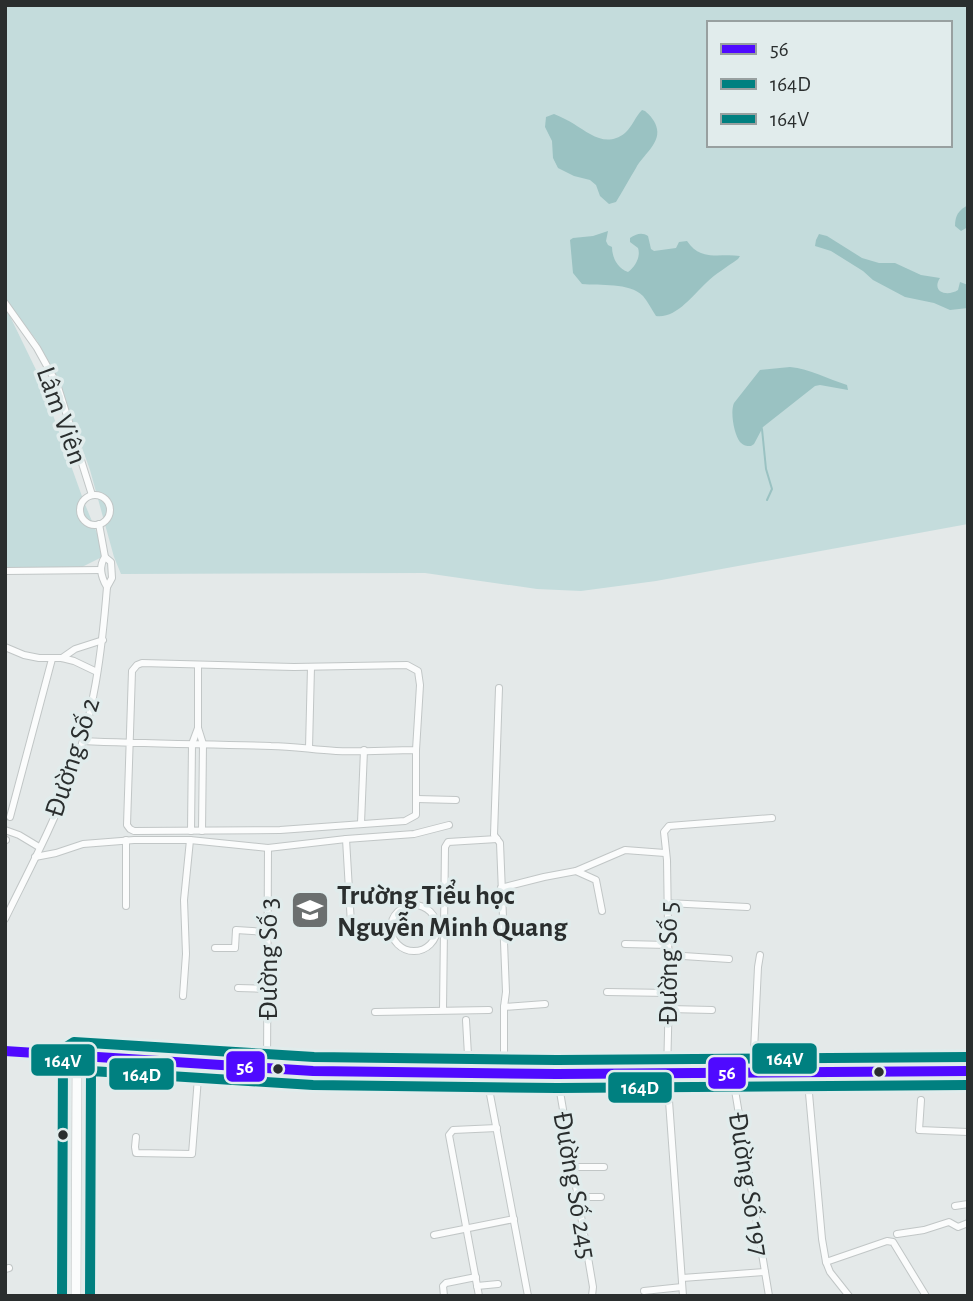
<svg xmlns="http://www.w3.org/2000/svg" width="973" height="1301" viewBox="0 0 973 1301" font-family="'Alegreya Sans',sans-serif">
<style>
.green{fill:#c4dcdc;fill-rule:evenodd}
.water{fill:#9ac2c2}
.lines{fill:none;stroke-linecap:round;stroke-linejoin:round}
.stream{stroke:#9ac2c2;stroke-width:2}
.street-casing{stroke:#c1c6c6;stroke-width:8}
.secondary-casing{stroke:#c1c6c6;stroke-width:10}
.street{stroke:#fbfcfc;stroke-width:6}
.secondary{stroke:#fbfcfc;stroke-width:9}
.bus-1-casing{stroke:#e1ecec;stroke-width:16}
.bus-2-casing{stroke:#e1ecec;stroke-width:16}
.bus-3-casing{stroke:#e1ecec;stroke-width:16}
.bus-1{stroke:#4f0aff;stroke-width:10}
.bus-2{stroke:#008080;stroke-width:10}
.bus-3{stroke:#008080;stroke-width:10}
.bus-dot{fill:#2a2e2e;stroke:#e1ecec;stroke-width:2.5}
.labels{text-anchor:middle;stroke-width:7;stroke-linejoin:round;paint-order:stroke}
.street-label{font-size:28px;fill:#2a2e2e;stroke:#e1ecec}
.poi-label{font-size:28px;font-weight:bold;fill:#2a2e2e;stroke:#e1ecec;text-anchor:start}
.line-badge{stroke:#e1ecec;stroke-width:2.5}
.badge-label{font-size:19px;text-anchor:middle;font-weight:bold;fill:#fff}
</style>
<rect width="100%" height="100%" fill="#e4e9e9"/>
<g class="green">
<path d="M5 5H968V524L656 581 581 591 537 589 425 573 121 574 114 557 90 470 59 384 37 341 5 299ZM709 23H950V145H709Z"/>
<path d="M5 306 39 376 84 502 106 555 78 569 5 574Z"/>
</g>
<g class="water">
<path d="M642 110 645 111C650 115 656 122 657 129 660 144 642 156 636 168 629 179 623 191 616 202L609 204 600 196 596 185 590 180 574 176 558 168 553 158 552 141 545 127 546 117 554 114C561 117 568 120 574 124 590 134 606 148 625 133 632 127 635 117 642 110Z"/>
<path d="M968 205V227L961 231 955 226C955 215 959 210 968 205Z"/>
<path d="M608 231 606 241 608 245 612 247C612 257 617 268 628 272 635 267 641 257 638 248L630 242V238C636 234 642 232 648 236L651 249 654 251 676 248 679 242 687 241C701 262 719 253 740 256L738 259C727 267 715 274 706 283 693 295 676 319 656 316 652 310 648 302 643 296 629 282 600 286 582 284L573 273 570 240 573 238 593 236Z"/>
<path d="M819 234 827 236 862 258 879 263H895L921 275 940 278C931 292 947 297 958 290L960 282 968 285V308L950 310 934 303 905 297 873 280 863 271 831 251 815 246 816 240Z"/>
<path d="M790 367C810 369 828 379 847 385L848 390 820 385 815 386 763 427 754 444 751 446C746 446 744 446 740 442 734 434 730 412 734 403L760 370Z"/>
</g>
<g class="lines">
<path class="stream" d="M762 429 766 469 772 489 767 500"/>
<g class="street-casing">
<g id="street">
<path d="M5 303 37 348 57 384 92 495"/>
<circle cx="95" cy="510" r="15"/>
<path d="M105 557C98 567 101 577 107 587"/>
<path d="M5 571 101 570"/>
<path d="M5 647 24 655 39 658H62L74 661 97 672"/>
<path d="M62 658 75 649 103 640"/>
<path d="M198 665V728L203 744 202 831"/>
<path d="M499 688 494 835 500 843 506 992 504 1007V1073"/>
<path d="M83 741C145 744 208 744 271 746 293 746 314 750 336 751 362 752 390 750 416 750V815L405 821 280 830 134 831 130 829 127 825 132 671 137 665 142 663 294 667 407 665 418 671 420 685 416 750"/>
<path d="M309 748 311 667"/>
<path d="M417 799 456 800"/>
<path d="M10 817 52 659"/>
<path d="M361 823 364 750"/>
<path d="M5 830 19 835 39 847"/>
<path d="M191 831 192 744 198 728"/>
<path d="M346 839 351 924"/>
<path d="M5 840H6"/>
<path d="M126 840V906"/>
<path d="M35 857 56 853 83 844 134 840H190L268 848 346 839 414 834 449 825"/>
<path d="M576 871 625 850 665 853"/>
<path d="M501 888 544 877 576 871 596 880 602 911"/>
<path d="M667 903 747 907"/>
<circle cx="414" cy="928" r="23"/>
<path d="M5 919C28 872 53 825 71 777 94 716 102 650 107 587L112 578 111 562 105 557 99 524"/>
<path d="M442 929 502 926"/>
<path d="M625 944 668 945"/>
<path d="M215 948H235L236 930 267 932"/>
<path d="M668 955 729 959"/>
<path d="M238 988 267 989"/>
<path d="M607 992 669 993"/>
<path d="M183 996 186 954 184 900 190 840"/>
<path d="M504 1007 545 1004"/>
<path d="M669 1009 712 1010"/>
<path d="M443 1010 445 847 448 842 497 839"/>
<path d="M375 1012 489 1010"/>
<path d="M466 1020 469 1073"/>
<path d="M267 1069 268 848"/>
<path d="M807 1071 822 1239 826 1262 887 1241 893 1242 926 1296"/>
<path d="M732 1072 769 1296"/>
<path d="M753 1072 758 967 760 955"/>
<path d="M486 1073 528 1296"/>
<path d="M557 1074 593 1287 592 1296"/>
<path d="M921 1100 919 1130 968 1132"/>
<path d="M136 1137 135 1147 136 1153 192 1154 199 1065"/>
<path d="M573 1167H604"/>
<path d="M578 1197H601"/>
<path d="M955 1206 968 1204"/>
<path d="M897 1234 924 1230 949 1222 958 1227 968 1223"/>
<path d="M434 1235 514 1219"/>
<path d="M826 1262 830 1272 849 1296"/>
<path d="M5 1269 9 1268"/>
<path d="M682 1278 765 1272"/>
<path d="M477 1286 498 1284"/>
<path d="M644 1291 682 1287"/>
<path d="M444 1296 443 1286 446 1283 476 1277"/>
<path d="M479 1296 449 1135 453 1130 497 1128"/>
<path d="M683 1296 667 1073 669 993 667 860 664 832 669 826 772 818"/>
</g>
</g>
<g class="secondary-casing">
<g id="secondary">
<path d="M5 1051 313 1071 557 1074 968 1071"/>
<path d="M76 1296 77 1056"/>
</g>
</g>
<use href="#street" class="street"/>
<use href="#secondary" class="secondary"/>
<g class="bus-1-casing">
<path id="bus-1" d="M5 1051 313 1071 557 1074 968 1071"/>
</g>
<g class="bus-2-casing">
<path id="bus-2" d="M90 1296 91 1071 313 1085 557 1088 968 1085"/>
</g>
<g class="bus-3-casing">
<path id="bus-3" d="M62 1296 63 1056 66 1047 74 1042 314 1057 557 1060 968 1057"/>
</g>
<use href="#bus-1" class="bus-1"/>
<use href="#bus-2" class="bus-2"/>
<use href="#bus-3" class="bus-3"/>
</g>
<defs>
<g id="school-square" transform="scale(2.0125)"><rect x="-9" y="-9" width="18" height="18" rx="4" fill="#6b6f6f" stroke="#e1ecec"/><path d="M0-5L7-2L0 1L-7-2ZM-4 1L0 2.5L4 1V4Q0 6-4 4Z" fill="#fff"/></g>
</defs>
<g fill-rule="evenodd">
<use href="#school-square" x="310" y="910"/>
</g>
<g class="bus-dot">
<circle cx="278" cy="1069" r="6"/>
<circle cx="879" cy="1072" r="6"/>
<circle cx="63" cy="1135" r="6"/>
</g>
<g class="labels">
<g class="street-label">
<text transform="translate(63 415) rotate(70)" y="10">Lâm Viên</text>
<text transform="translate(71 757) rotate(-72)" y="10">Đường Số 2</text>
<text transform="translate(267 959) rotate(-90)" y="10">Đường Số 3</text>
<text transform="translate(667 963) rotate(-90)" y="10">Đường Số 5</text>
<text transform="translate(750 1184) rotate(81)" y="10">Đường Số 197</text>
<text transform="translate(576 1185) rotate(80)" y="10">Đường Số 245</text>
</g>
<g class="poi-label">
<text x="337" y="904">Trường Tiểu học<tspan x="337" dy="32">Nguyễn Minh Quang</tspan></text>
</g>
</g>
<g class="line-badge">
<rect x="751" y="1042" width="67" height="33" rx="7" fill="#008080"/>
<rect x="30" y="1043" width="66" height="34" rx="7" fill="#008080"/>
<rect x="225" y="1050" width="41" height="33" rx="7" fill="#4f0aff"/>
<rect x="707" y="1056" width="40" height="34" rx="7" fill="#4f0aff"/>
<rect x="108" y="1057" width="67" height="34" rx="7" fill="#008080"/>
<rect x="607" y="1071" width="66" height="33" rx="7" fill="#008080"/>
</g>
<g class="badge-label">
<text x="785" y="1065">164V</text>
<text x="63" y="1067">164V</text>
<text x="245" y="1073">56</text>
<text x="727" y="1079">56</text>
<text x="142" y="1081">164D</text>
<text x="640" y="1094">164D</text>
</g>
<rect width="973" height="1301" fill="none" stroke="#2a2e2e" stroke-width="14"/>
<rect x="707" y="21" width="245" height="126" fill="#e1ecec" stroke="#98a0a0" stroke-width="2"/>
<rect x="721" y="44" width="35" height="10" fill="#4f0aff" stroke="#98a0a0" stroke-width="2"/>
<text x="770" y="56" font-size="21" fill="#2a2e2e">56</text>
<rect x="721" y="79" width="35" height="10" fill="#008080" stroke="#98a0a0" stroke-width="2"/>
<text x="770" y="91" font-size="21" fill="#2a2e2e">164D</text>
<rect x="721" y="114" width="35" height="10" fill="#008080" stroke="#98a0a0" stroke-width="2"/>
<text x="770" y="126" font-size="21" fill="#2a2e2e">164V</text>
</svg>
